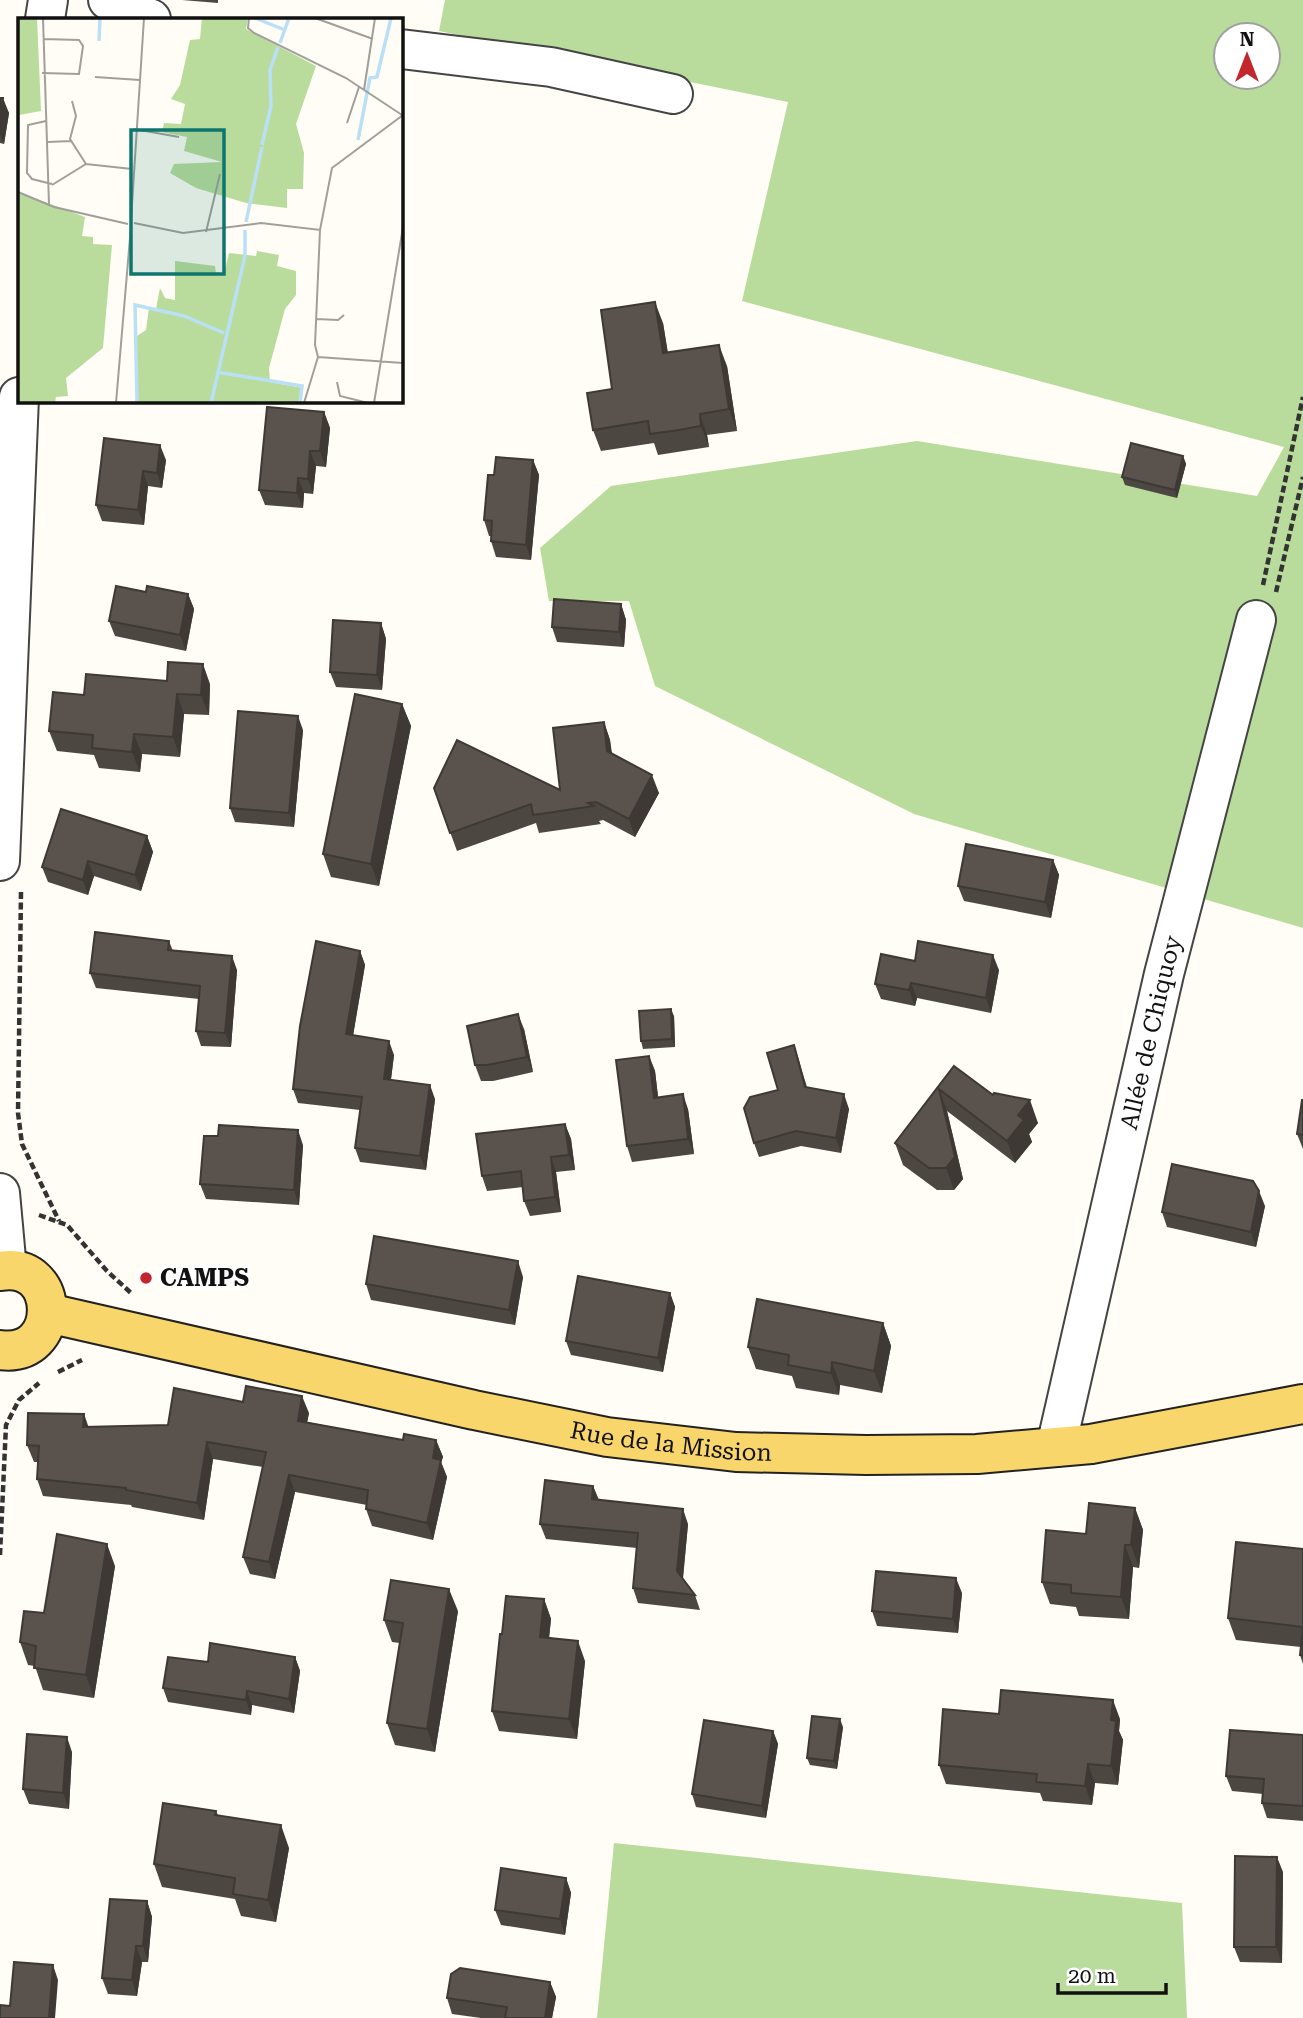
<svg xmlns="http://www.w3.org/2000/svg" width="1303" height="2018" viewBox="0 0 1303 2018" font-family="'Roboto Serif',serif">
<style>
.forest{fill:#b9dc9c;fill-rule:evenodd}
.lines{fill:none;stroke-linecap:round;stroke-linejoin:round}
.minor-casing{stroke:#444;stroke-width:42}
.major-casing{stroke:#222;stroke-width:42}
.path{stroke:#333;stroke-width:4.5;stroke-dasharray:7 3.5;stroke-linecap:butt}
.minor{stroke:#fff;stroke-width:38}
.major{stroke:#f9d66b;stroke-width:38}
.wall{fill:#4d4742}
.shaded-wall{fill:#3f3936}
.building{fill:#5a524d;stroke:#3f3936;stroke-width:2}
.poi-dot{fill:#c4262e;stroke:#fff;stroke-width:2.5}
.labels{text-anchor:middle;stroke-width:7;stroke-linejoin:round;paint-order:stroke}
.street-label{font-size:24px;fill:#111;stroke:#fff}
.poi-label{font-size:24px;font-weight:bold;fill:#111;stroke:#fff;text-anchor:start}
.inset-river{fill:none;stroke:#b9e0f7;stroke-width:3.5}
.inset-road{fill:none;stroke:#a09f9a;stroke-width:2}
.view{fill:#0f766e;fill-opacity:0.15;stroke:#0f766e;stroke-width:3.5}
.inset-edge{fill:none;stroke:#111;stroke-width:3.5}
</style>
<rect width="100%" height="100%" fill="#fffdf5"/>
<g class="forest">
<path d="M445 0H1303V928L914 814 655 686 629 601H549L540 548 611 486 917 441 1257 496 1284 447 742 301 788 102 439 31ZM1226 35H1268V77H1226Z"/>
<path d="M614 1843 1182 1903 1187 2018H597Z"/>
</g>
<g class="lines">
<g class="minor-casing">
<g id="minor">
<path d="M108 0 151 19"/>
<path d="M45 19 48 0"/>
<path d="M401 49 551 67 673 94"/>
<path d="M0 861 19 397"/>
<path d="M0 1193 7 1270"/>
<path id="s1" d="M1056 1447 1164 974 1256 620"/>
</g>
</g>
<g class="major-casing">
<g id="major">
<path d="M0 1271C62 1260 63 1359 0 1350"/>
<path id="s2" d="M48 1313 474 1410 607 1437 736 1452 866 1455 977 1454 1091 1444 1303 1404"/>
</g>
</g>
<g class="path">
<path d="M1263 585 1303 397"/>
<path d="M1276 592 1303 477"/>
<path d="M21 892 18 1113 22 1144 59 1221"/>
<path d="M39 1215 67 1225 107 1271 131 1293"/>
<path d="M58 1372 82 1360"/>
<path d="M0 1555 6 1425 19 1400 39 1383"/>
</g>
<use href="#minor" class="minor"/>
<use href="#major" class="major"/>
</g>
<g class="wall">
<path d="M182 0H218V3Z"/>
<path d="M0 98 9 113 4 144 0 143Z"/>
<path d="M663 323 668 353 727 366 737 431 707 435 709 447 658 455 654 443 601 451 593 430 612 389Z"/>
<path d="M324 412 330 428 326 467 316 466 313 494 304 493 303 508 265 505 259 490Z"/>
<path d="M104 438 166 460 162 488 148 486 144 525 102 521 96 505Z"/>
<path d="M1183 456 1186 464 1177 498 1125 485 1122 477Z"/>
<path d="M533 460 539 475 531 560 496 557 491 541V536H489L484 520Z"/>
<path d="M146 592 188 594 194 609 186 651 115 636 109 621Z"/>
<path d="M621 604 626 620 624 647 557 642 552 627Z"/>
<path d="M381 623 386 639 382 690 336 687 330 672Z"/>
<path d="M210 684 209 715 184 714 180 757 142 754 140 772 99 768 94 755 57 751 49 731 84 695Z"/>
<path d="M402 704 411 726 379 886 331 877 323 854Z"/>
<path d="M604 722 610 740 612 753 659 793 635 837 603 820 599 821 601 824 539 833 536 823 457 851 434 788 560 790Z"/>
<path d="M303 730 294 827 235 822 230 808Z"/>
<path d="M147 836 153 852 141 891 94 876 88 895 48 882 42 867Z"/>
<path d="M1053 860 1059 875 1051 918 964 901 958 886Z"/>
<path d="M169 941 173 951 237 970 231 1047 201 1046 196 1031 199 999 96 988 90 973Z"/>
<path d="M360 951 365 965 353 1035 394 1055 391 1080 435 1099 426 1170 360 1162 355 1148 360 1110 298 1103 293 1089Z"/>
<path d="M915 961 999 970 991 1013 917 998 915 1006 881 999 875 984Z"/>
<path d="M674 1016 675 1047 643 1049 641 1041Z"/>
<path d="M524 1029 533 1072 493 1081H481L475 1065Z"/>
<path d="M794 1045 807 1087 849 1109 841 1153 801 1146 759 1157 754 1143 778 1090Z"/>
<path d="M649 1056 655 1071 658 1097 688 1109 694 1154 632 1162 627 1146Z"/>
<path d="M954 1066 993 1095 1038 1123 1029 1134 1032 1142 1015 1163 947 1111 963 1179 954 1190H937L903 1165 895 1143Z"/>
<path d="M1303 1100V1149L1297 1134Z"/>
<path d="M565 1124 571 1139 575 1170 556 1172 561 1212 530 1216 524 1201 523 1187 487 1191 482 1176Z"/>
<path d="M303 1145 299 1205 206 1199 200 1184Z"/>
<path d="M1265 1206 1256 1247 1167 1227 1162 1212Z"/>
<path d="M523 1277 515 1325 371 1300 366 1284Z"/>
<path d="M670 1293 675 1307 663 1372 571 1355 566 1341Z"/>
<path d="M883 1323 891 1346 882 1393 840 1385 839 1395 796 1388 792 1376 756 1369 748 1347Z"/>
<path d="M243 1402 309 1413 307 1422 403 1440H436L443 1457 441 1462 447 1477 433 1540 372 1526 366 1509 367 1505 295 1492 275 1579 250 1574 243 1557 263 1467 213 1459 204 1520 132 1507 131 1505 43 1496 37 1479 38 1462H34L27 1445 89 1427 168 1425Z"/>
<path d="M593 1486 599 1500 688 1524 683 1579 695 1595 700 1610 638 1603 633 1588 637 1548 546 1539 540 1524Z"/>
<path d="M1135 1508 1143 1530 1139 1568 1133 1567 1129 1619 1079 1616 1076 1607 1050 1604 1042 1582 1086 1534Z"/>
<path d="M1303 1549V1664L1300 1655 1301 1647 1236 1640 1228 1618Z"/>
<path d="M115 1566 94 1698 43 1690 35 1666 28 1665 20 1642 44 1613Z"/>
<path d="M962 1593 958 1633 877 1626 872 1611Z"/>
<path d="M544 1599 551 1619 549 1638 585 1661 577 1739 499 1731 492 1711 502 1634Z"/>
<path d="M458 1611 435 1752 395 1745 387 1723 400 1643 392 1642 384 1620Z"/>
<path d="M295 1657 300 1671 294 1713 252 1705 251 1715 168 1702 163 1688 208 1662Z"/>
<path d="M999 1714 1120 1719 1119 1731 1123 1740 1118 1785 1095 1783 1092 1805 1043 1801 1040 1793 946 1784 939 1765Z"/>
<path d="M843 1727 837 1769 810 1765 807 1758Z"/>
<path d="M773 1731 778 1744 766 1818 696 1807 692 1794Z"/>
<path d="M1303 1735V1821L1267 1818 1262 1803 1263 1794 1232 1791 1226 1776Z"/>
<path d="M72 1752 69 1809 29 1804 23 1789Z"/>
<path d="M216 1811 218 1815 289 1848 276 1922 241 1916 235 1899 162 1887 154 1864Z"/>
<path d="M1283 1872 1282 1963 1240 1962 1234 1947Z"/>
<path d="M566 1878 571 1893 565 1935 501 1925 495 1910Z"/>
<path d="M147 1901 152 1917 148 1962H142L137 1996 108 1994 102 1978Z"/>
<path d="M550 1982 556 1997 552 2018H481L452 2014 447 1998Z"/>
</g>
<g class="shaded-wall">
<path d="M3 98 9 113 4 144 0 134V117Z"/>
<path d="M655 302 663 323 671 374 663 353Z"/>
<path d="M719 345 727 366 737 431 729 409Z"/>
<path d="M324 412 330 428 326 467 320 451Z"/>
<path d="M700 414 707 435 709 447 701 426Z"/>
<path d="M160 445 166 460 162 488 157 473Z"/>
<path d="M310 451 316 466 313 494 308 479Z"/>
<path d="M1183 456 1186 464 1177 498 1175 490Z"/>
<path d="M533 460 539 475 531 560 526 545Z"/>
<path d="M143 471 148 486 144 525 138 510Z"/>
<path d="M298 478 304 493 303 508 297 493Z"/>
<path d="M188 594 194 609 186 651 180 635Z"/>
<path d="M621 604 626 620 624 647 619 632Z"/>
<path d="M381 623 386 639 382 690 377 675Z"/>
<path d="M203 664 210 684 209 715 201 695Z"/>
<path d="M177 694 184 714 180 757 173 737Z"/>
<path d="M402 704 411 726 379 886 371 864Z"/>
<path d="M298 716 303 730 294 827 289 813Z"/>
<path d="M604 722 610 740 613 769 607 751Z"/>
<path d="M134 734 142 754 140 772 132 752Z"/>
<path d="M652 775 659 793 635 837 629 819Z"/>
<path d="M147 836 153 852 141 891 135 875Z"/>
<path d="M1053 860 1059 875 1051 918 1045 902Z"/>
<path d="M88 861 94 876 88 895 83 880Z"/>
<path d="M360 951 365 965 351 1048 346 1034Z"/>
<path d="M993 955 999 970 991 1013 986 998Z"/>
<path d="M232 956 237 970 231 1047 225 1033Z"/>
<path d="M911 983 917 998 915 1006 909 990Z"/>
<path d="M671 1009 674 1016 675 1047 672 1039Z"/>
<path d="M518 1014 524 1029 533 1072 527 1057Z"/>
<path d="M389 1041 394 1055 389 1093 384 1079Z"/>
<path d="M794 1045 799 1060 810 1102 805 1087Z"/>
<path d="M649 1056 655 1071 660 1113 654 1098Z"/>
<path d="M430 1085 435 1099 426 1170 420 1156Z"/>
<path d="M939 1089 947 1111 963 1179 954 1190 946 1168Z"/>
<path d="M683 1094 688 1109 694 1154 688 1139Z"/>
<path d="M844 1094 849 1109 841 1153 836 1138Z"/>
<path d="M1030 1100 1038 1123 1029 1134 1032 1142 1015 1163 1007 1141 1018 1115Z"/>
<path d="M565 1124 571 1139 575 1170 569 1155Z"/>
<path d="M298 1130 303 1145 299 1205 294 1190Z"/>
<path d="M551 1157 556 1172 561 1212 555 1197Z"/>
<path d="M1259 1191 1265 1206 1256 1247 1251 1232Z"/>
<path d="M518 1261 523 1277 515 1325 509 1310Z"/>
<path d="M670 1293 675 1307 663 1372 658 1358Z"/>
<path d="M883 1323 891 1346 882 1393 874 1371Z"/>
<path d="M832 1362 840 1385 839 1395 831 1373Z"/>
<path d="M302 1396 309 1413 304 1438 298 1421Z"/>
<path d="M84 1414 90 1431 83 1427Z"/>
<path d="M436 1440 443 1457 441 1462 447 1477 433 1540 427 1523 433 1458Z"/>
<path d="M207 1442 213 1459 204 1520 197 1503Z"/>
<path d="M289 1475 295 1492 275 1579 269 1562Z"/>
<path d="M593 1486 599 1501 592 1499Z"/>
<path d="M1135 1508 1143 1530 1139 1568 1131 1545Z"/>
<path d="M683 1509 688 1524 682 1586 677 1571Z"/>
<path d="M107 1544 115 1566 94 1698 86 1675Z"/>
<path d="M1125 1545 1133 1567 1129 1619 1121 1597Z"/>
<path d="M956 1578 962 1593 958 1633 953 1619Z"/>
<path d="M449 1589 458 1611 435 1752 427 1729Z"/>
<path d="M544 1599 551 1619 547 1657 540 1637Z"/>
<path d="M578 1641 585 1661 577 1739 569 1719Z"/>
<path d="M295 1657 300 1671 294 1713 289 1699Z"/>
<path d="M247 1691 252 1705 251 1715 246 1700Z"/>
<path d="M1113 1700 1120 1719 1119 1731 1123 1740 1118 1785 1111 1766V1720Z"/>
<path d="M840 1719 843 1727 837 1769 834 1761Z"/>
<path d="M773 1731 778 1744 766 1818 762 1806Z"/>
<path d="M67 1737 72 1752 69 1809 63 1793Z"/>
<path d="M1088 1764 1095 1783 1092 1805 1085 1786Z"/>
<path d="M281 1825 289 1848 276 1922 268 1900Z"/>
<path d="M1277 1857 1283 1872 1282 1963 1276 1947Z"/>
<path d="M566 1878 571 1893 565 1935 560 1919Z"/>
<path d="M147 1901 152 1917 148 1962 143 1946Z"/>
<path d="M136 1946 142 1962 137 1996 132 1980Z"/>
<path d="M53 1965 58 1980 55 2018H49Z"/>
<path d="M550 1982 556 1997 552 2018H545Z"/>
</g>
<g class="building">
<path d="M0 98H3L0 117Z"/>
<path d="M655 302 663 353 719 345 729 409 700 414 701 426 679 430 650 434 648 421 593 430 587 393 612 389 601 310Z"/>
<path d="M267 407 324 412 320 451H310L308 479 298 478 297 493 259 490Z"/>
<path d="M104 438 160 445 157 473 143 471 138 510 96 505Z"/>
<path d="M1131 443 1183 456 1175 490 1122 477Z"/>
<path d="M496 457 533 460 526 545 491 541 492 521 484 520 488 475H494Z"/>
<path d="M116 586 146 592 147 586 188 594 180 635 109 621Z"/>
<path d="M554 599 621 604 619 632 552 627Z"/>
<path d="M333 620 381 623 377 675 330 672Z"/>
<path d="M168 662 203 664 201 695 177 694 173 737 134 734 132 752 92 748 93 735 49 731 53 692 84 695 86 674 167 681Z"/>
<path d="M355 694 402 704 371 864 323 854Z"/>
<path d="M238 711 298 716 289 813 230 808Z"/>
<path d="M604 722 607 751 652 775 629 819 596 802 588 803 594 806 533 815 531 804 450 833 434 788 457 740 560 790 553 728Z"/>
<path d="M61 809 147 836 135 875 88 861 83 880 42 867Z"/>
<path d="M966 844 1053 860 1045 902 958 886Z"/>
<path d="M95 932 169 941 168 950 232 956 225 1033 196 1031 200 986 90 973Z"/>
<path d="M316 941 360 951 346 1034 389 1041 384 1079 430 1085 420 1156 355 1148 362 1097 293 1089 300 1026Z"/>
<path d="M918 941 993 955 986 998 911 983 909 990 875 984 881 954 915 961Z"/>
<path d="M671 1009 672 1039 641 1041 639 1011Z"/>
<path d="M518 1014 527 1057 487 1065H475L467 1026Z"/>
<path d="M794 1045 805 1087 844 1094 836 1138 796 1131 754 1143 744 1108 750 1097 778 1090 767 1053Z"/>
<path d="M649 1056 654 1098 683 1094 688 1139 627 1146 616 1060Z"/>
<path d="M954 1066 993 1095 994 1093 1030 1100 1018 1115 1024 1120 1007 1141 939 1089 955 1157 946 1168H929L895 1143Z"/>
<path d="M1302 1100H1303V1135L1297 1134Z"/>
<path d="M565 1124 569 1155 551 1157 555 1197 524 1201 521 1171 482 1176 476 1134Z"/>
<path d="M219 1125 298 1130 294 1190 200 1184 204 1136H218Z"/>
<path d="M1172 1164 1253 1181 1259 1191 1251 1232 1162 1212Z"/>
<path d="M374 1236 518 1261 509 1310 366 1284Z"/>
<path d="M578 1276 670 1293 658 1358 566 1341Z"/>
<path d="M757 1299 883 1323 874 1371 832 1362 831 1373 788 1365 789 1355 748 1347Z"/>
<path d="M246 1386 302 1396 298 1421 403 1440 404 1434 436 1440 433 1458 441 1460 427 1523 366 1509 368 1490 289 1475 269 1562 243 1557 266 1452 207 1442 197 1503 126 1490V1488L37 1479 39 1446 27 1445 28 1413 84 1414 83 1427 168 1425 174 1388 243 1402Z"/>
<path d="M545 1480 593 1486 592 1499 683 1509 677 1571 695 1595 633 1588 638 1533 540 1524Z"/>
<path d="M1089 1503 1135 1508 1131 1545H1125L1121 1597 1071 1593V1585L1042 1582 1046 1530 1086 1534Z"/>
<path d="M57 1534 107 1544 86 1675 34 1668 36 1646 20 1642 24 1611 44 1613Z"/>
<path d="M1236 1542 1303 1549V1655H1300L1303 1627 1228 1618Z"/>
<path d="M876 1571 956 1578 953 1619 872 1611Z"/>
<path d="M391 1580 449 1589 427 1729 387 1723 403 1623 384 1620Z"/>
<path d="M506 1596 544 1599 540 1637 578 1641 569 1719 492 1711 500 1634H502Z"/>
<path d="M210 1643 295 1657 289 1699 247 1691 246 1700 163 1688 168 1657 208 1662Z"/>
<path d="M1001 1690 1113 1700 1111 1720 1116 1721 1111 1766 1088 1764 1085 1786 1036 1782 1037 1774 939 1765 943 1709 999 1714Z"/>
<path d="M812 1716 840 1719 834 1761 807 1758Z"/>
<path d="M704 1720 773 1731 762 1806 692 1794Z"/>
<path d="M1230 1730 1303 1735V1806L1262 1803 1264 1779 1226 1776Z"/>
<path d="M27 1734 67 1737 63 1793 23 1789Z"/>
<path d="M163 1803 216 1811 215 1815 281 1825 268 1900 233 1894 235 1878 154 1864Z"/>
<path d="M1235 1856 1277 1857 1276 1947H1234Z"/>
<path d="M501 1868 566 1878 560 1919 495 1910Z"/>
<path d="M110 1899 147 1901 143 1946H136L132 1980 102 1978Z"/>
<path d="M14 1962 53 1965 49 2018H0V2005L10 2006Z"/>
<path d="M460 1968 550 1982 545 2018H505L507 2007 447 1998 451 1974Z"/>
</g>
<circle class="poi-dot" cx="146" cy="1278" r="7"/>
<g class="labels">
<g class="street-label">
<text dy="8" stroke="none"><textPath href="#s1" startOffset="425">Allée de Chiquoy</textPath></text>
<text dy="8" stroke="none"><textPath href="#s2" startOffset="637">Rue de la Mission</textPath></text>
</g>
<g class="poi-label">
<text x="160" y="1286">CAMPS</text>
</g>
</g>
<g transform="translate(18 18)">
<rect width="385" height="385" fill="#fffdf5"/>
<path d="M0 0H19L23 93 1 97 0 103ZM184 0H230L228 11 298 48 278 106 286 135 285 171H269V190L228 185 178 170 152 155 156 146 204 144 166 133 169 119 144 114 146 105 163 106 167 86 153 81 162 67 172 22 182 21ZM0 174 67 199 64 218 75 219V226L94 227 85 330 48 360 50 378 38 379 37 385H0ZM239 233 261 237 259 248 278 253V277L267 291 251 350 252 364 285 370 282 385H118L119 318 128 312 131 290 138 291 142 270 147 280 157 282V243L197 248 198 256H206L211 235 238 238Z" fill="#b9dc9c"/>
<path class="inset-river" d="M237 0 267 12M81 23 82 0M262 25 271 0M340 122 352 60 359 59 373 0M244 127 253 88 252 52 260 29M228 204 244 129M199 354 284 368 282 385M119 385 117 287 166 298 206 315M193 385 227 238V212"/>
<path class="inset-road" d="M25 0 31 187M231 0 230 10 236 15 328 60 384 97M297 0 355 21M24 55 61 56 65 28 61 22 25 21M77 59 122 62M346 72 357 0M54 83 58 98 52 121 68 146M28 103 10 107 9 155 14 161 34 166M329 105 341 69M116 111 161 119M30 124 53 123M34 167 68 146 114 151M0 174 36 189 110 206M113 202 126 0M116 205 165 215 243 205 302 212 314 150 385 97M188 214 202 156M298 301 320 302 326 297M300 339 297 327 302 212M300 339 385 345M319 364 322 378 350 385M98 385 113 208M286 385 300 339M356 385 385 209"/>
<path class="view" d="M113 112H206V256H113Z"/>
<rect width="385" height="385" class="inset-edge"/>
</g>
<g transform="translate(1247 56)"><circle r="33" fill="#ffffff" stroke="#a0a0a0" stroke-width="2"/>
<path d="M0-5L12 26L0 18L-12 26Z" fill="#c4262e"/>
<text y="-10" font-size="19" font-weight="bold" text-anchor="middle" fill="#111111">N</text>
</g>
<path d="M1058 1983v10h108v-10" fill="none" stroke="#111111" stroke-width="3.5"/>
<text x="1068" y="1983" font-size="21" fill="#111111" stroke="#ffffff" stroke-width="5" paint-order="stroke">20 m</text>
</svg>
